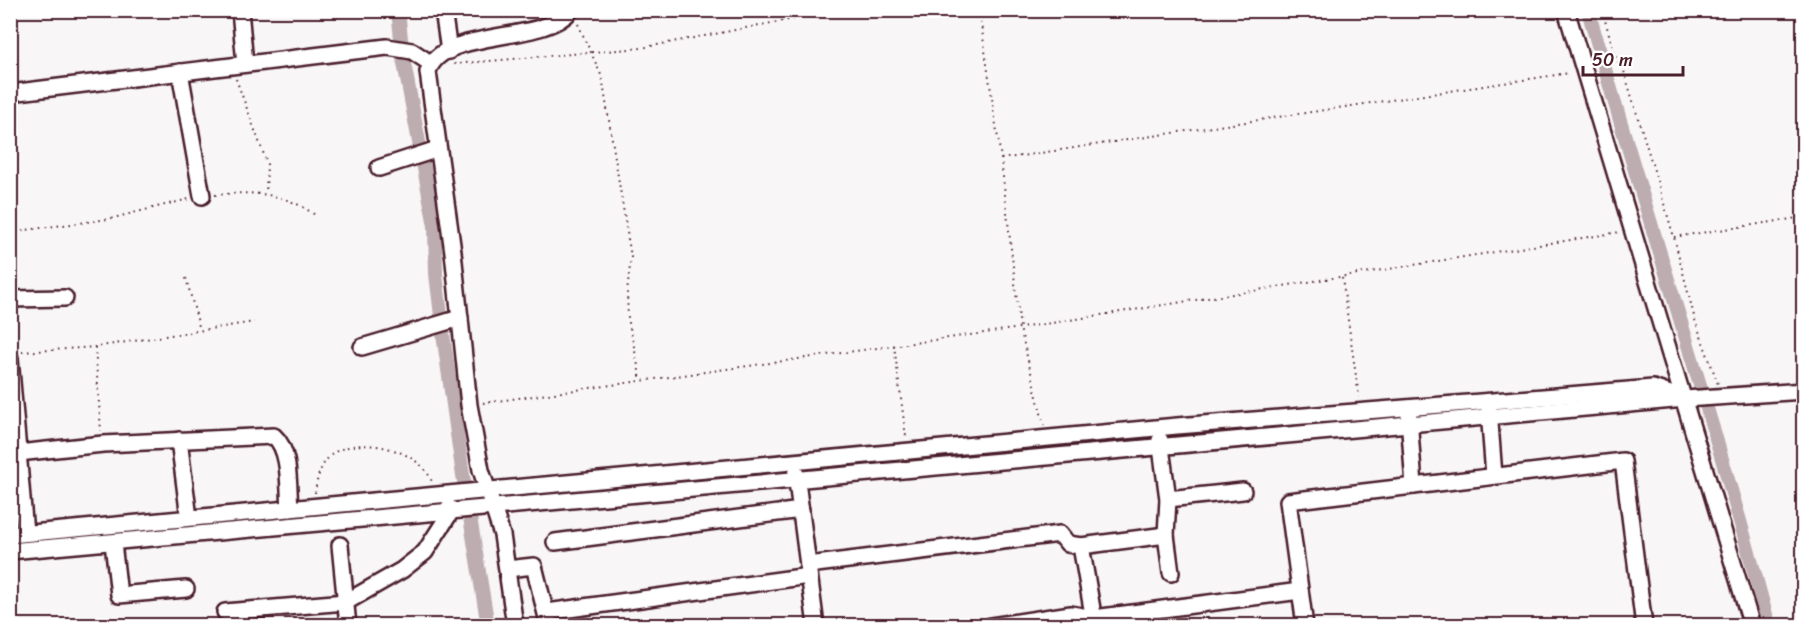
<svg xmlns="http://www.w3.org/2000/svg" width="1814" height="636" viewBox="0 0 1814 636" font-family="Sriracha,sans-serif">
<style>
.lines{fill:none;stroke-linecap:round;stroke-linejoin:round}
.canal{stroke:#bdadb0;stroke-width:14}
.minor-casing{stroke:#4a1f2b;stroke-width:20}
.path{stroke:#4a1f2b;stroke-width:2;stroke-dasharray:1.5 4.5;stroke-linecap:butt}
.minor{stroke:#fff;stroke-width:15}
</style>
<rect width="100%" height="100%" fill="#f8f6f7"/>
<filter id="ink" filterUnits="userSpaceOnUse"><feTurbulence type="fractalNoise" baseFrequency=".0167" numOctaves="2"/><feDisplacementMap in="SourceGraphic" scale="12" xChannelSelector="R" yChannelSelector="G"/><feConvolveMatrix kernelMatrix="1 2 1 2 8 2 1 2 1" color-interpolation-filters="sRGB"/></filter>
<g filter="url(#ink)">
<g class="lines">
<g class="canal">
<path d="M398 10 403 58 435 226 436 274 444 341 462 469 488 626"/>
<path d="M1588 10C1646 216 1714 419 1769 626"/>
</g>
<g class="minor-casing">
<g id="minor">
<path d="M240 10 245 64"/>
<path d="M443 10 449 51"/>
<path d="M1566 10 1752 626"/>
<path d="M180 72 202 196"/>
<path d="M10 93 387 47 412 51 430 63"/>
<path d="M379 168 438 149"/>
<path d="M10 299 65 298"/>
<path d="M362 347 460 318"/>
<path d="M10 358 25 533"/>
<path d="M1489 410 1494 476"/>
<path d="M1409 417 1414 486"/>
<path d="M179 440 189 518"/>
<path d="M1160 440 1168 499 1166 535 1171 573"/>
<path d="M18 453 103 444 274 436C291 451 288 487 290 509"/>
<path d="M796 474 816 626"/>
<path d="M1168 499 1243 491"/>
<path d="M10 535 1177 426 1556 396 1653 388 1685 399"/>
<path d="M555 542 801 510"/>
<path d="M113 543 119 595 186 589"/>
<path d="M340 545 348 626"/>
<path d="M1081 546 1095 626"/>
<path d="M10 551 1685 399 1804 391"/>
<path d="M808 565 1060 534 1068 544 1081 546 1166 535"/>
<path d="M507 569 534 566 549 626"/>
<path d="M225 612 346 602 402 570 425 552 450 513 449 507"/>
<path d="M547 612 809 576"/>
<path d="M515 626 502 535 481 470 469 405 453 252 428 72C440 27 544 45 571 10"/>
<path d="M991 626 1071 614 1094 618 1300 591"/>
<path d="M1305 626 1288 501 1623 461 1644 626"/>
</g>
</g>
<g class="path">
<path d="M979 10 1001 159 1020 328 1044 425"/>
<path d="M1602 10 1616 58 1624 71 1674 237 1695 320 1718 384"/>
<path d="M578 24 602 77 631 257 627 293 628 318 641 380"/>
<path d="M454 64 641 48 840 10"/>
<path d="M236 79 267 163 266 193"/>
<path d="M1001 159 1569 73"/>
<path d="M215 195C252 191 284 192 315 215"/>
<path d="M10 232 109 219 189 199"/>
<path d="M1674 237 1804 217"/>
<path d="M186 278 200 330"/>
<path d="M1342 278 1359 397"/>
<path d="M894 345 906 437"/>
<path d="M95 347 101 431"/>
<path d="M22 352 95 347 254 322"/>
<path d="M483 403 1020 328 1620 232"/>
<path d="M315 493C317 476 322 458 339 450 368 437 421 451 432 482"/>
</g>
<use href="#minor" class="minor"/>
</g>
</g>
<rect width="1814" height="636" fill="none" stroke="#fff" stroke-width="36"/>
<rect x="18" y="18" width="1778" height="600" fill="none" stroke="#4a1f2b" stroke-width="2" filter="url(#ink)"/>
<path d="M1583 66v9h100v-9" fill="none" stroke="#4a1f2b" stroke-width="3"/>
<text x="1592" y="66" font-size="18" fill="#4a1f2b" stroke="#ffffff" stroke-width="4.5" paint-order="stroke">50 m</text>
</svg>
